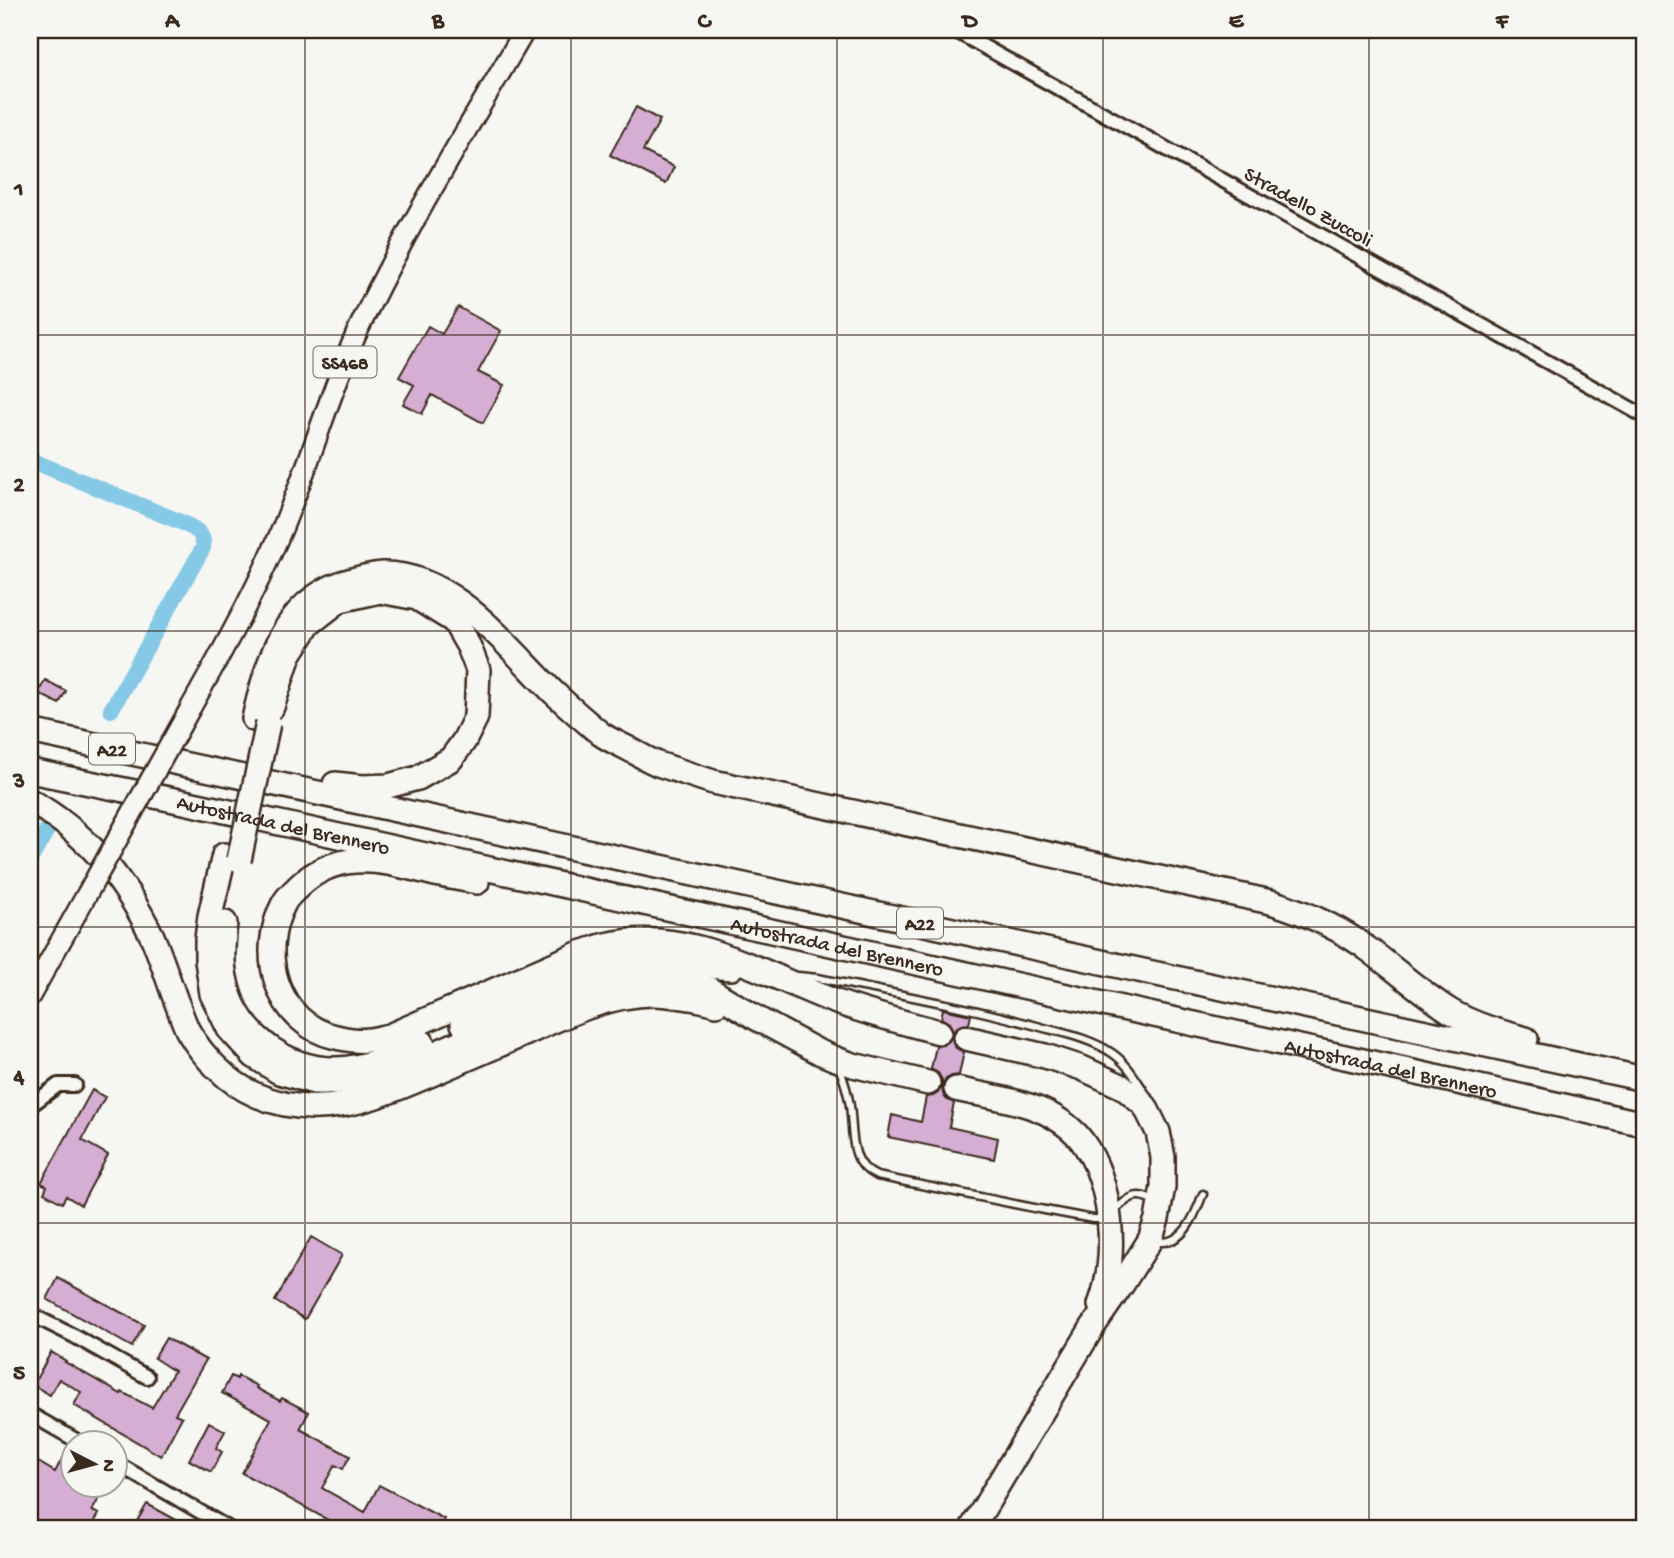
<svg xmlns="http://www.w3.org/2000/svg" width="1674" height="1558" viewBox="0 0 1674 1558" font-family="'Gochi Hand',sans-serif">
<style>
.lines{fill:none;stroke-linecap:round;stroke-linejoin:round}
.canal{stroke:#86c9e7;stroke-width:16}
.building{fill:#d6add3;stroke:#3b2a1e;stroke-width:2}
.service-casing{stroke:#3b2a1e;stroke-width:11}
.minor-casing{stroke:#3b2a1e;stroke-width:18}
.primary-casing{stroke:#3b2a1e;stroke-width:24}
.motorway-casing{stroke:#3b2a1e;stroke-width:28}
.service{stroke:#f6f6f2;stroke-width:6}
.minor{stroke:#f6f6f2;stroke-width:12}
.primary{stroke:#f6f6f2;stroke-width:19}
.motorway{stroke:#f6f6f2;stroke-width:23}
.primary-bridge-casing{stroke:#3b2a1e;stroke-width:24;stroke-linecap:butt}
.motorway-bridge-casing{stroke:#3b2a1e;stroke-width:28;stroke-linecap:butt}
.primary-bridge{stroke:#f6f6f2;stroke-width:19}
.motorway-bridge{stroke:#f6f6f2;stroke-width:23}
.grid{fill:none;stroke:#3b2a1e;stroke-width:2;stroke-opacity:0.55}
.labels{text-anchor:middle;stroke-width:5;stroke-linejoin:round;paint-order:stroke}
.shield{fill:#f6f6f2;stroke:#73675e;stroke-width:2}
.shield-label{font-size:19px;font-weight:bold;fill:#3b2a1e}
.street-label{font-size:21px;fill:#3b2a1e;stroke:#f6f6f2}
.neatline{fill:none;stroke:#3b2a1e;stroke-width:2.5}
.grid-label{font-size:23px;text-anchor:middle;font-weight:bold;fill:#3b2a1e}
</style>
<rect width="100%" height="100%" fill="#f6f6f2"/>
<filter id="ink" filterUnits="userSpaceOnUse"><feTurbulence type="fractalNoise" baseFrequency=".0143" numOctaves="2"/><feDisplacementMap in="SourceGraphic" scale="14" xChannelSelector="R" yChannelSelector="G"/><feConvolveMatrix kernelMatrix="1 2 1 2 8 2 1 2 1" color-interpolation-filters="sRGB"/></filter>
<g filter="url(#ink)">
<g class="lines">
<path class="canal" d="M30,460L183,523C195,529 205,533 203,548L111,710
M30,860L47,830"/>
</g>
<path class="building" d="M636,107L660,120L643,151L674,167L666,184L610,155Z
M458,307L501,331L478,372L504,385L483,423L432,395L422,414L403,404L414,385L399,377L428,326L442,334Z
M45,680L66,691L59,704L38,693Z
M943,1009L971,1015L969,1024L961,1025L956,1028L953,1034L952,1028L949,1023L941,1018Z
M952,1036L953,1043L956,1048L964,1052L959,1075L952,1076L946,1079L942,1087L943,1094L946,1099L954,1103L949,1127L998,1138L994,1159L888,1137L892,1115L921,1122L926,1097L933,1096L938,1093L942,1086V1080L938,1073L931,1069L936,1046L943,1045L949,1041Z
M92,1090L105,1097L82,1140L108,1155L81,1205L66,1196L62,1203L44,1193L47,1186L41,1183Z
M311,1237L342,1255L305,1319L275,1301Z
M58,1278L144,1325L132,1347L47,1299Z
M166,1338L206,1360L175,1414L182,1417L161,1456L74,1405L81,1392L59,1379L50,1395L33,1385L51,1352L66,1361L65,1362L121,1394L122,1392L152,1408L174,1371L154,1358Z
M231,1376L237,1379L238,1376L257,1386L256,1388L280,1401L282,1398L309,1412L300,1429L350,1456L343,1469L335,1465L322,1488L365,1512L379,1485L444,1519L439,1528H400L390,1523L387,1528H325L330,1521L242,1473L271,1419L222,1393Z
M209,1422L225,1431L216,1448L222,1452L211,1472L189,1460Z
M30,1457L55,1472L62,1459L74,1466V1485H78L100,1497L92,1511L99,1514L91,1528H44L30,1520Z
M147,1504L191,1528H133Z"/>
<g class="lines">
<defs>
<path id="service" d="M798,976L818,978C891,993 965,1006 1037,1026C1062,1033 1090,1038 1112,1053C1127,1063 1136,1079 1146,1094
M839,1067C844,1080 848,1093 850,1106C854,1132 848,1164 877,1176L1034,1208L1093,1219H1105
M1114,1211C1128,1198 1138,1189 1155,1203
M1155,1241C1183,1248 1195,1215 1203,1194"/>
<path id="minor" d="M954,30L1644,416
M30,1106L58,1085H75
M30,1314L74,1336L147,1377
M30,1414L79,1442
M116,1463L228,1528"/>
<path id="primary" d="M191,707C228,641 265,575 292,504C316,445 333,383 360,326C408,224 469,127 525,30
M30,996L87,894"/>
<g id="motorway">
<path d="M272,707L289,655L309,624L340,600L380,591L417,598L454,621L469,647L478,670L476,717L464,741L451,759L418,778L388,786L362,787L335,784"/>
<path d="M254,719C266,665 283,603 342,583C355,579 369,575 383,574C452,573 508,648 553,692C568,706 585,721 601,734C608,739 617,743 625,747C635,752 646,759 658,764C676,770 695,776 713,782L1271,902C1307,913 1342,929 1372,952C1398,972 1422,993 1450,1011C1474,1025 1500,1032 1526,1039"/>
<path d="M30,731L1644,1079"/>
<path id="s1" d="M30,771L184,802L1404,1070L1644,1124"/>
<path d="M30,801C85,831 125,880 152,936C162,959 169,983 178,1006C181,1014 184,1023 188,1031C203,1057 228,1083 256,1095C316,1121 369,1101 425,1077C457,1063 490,1049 522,1035C562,1017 608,994 653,994C666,994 703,999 716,1004"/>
<path d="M224,855L210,916L207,939V960L212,994L229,1029L254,1056L279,1072L314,1082H351L388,1074L540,1007L608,981L630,977L651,976L677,979L709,989L758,1019L819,1052L836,1059L853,1065L928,1083"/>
<path d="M477,882C463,879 449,877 435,874C410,868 382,859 355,861C334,862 313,872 298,887C293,892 287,897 284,903C257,953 276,1024 336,1037C346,1039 358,1042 368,1040C375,1040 382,1037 389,1036L580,953C588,951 597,947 606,945C686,926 759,972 831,1000C866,1013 902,1022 939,1032"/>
<path d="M225,923C223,943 221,962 226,982C236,1032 284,1069 335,1069C365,1069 395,1055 422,1042"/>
<path d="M463,1024L578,973L622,962L653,961L731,968"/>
<path d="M966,1038L1045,1056L1082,1068L1123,1087L1145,1106L1158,1132L1163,1157V1187L1157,1219L1150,1240L1121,1286L1092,1328L972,1528"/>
<path d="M956,1089C986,1096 1028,1101 1054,1117C1064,1123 1075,1131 1082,1141C1113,1183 1118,1257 1100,1305"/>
</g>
</defs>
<use href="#service" class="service-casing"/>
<use href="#minor" class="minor-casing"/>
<use href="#primary" class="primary-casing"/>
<use href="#motorway" class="motorway-casing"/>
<use href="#service" class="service"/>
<use href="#minor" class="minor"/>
<use href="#primary" class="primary"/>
<use href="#motorway" class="motorway"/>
<defs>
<path id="primary-bridge" d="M87,894L191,707"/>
<path id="motorway-bridge" d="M239,860L268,723"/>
</defs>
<use href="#primary-bridge" class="primary-bridge-casing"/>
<use href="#motorway-bridge" class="motorway-bridge-casing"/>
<use href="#primary-bridge" class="primary-bridge"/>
<use href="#motorway-bridge" class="motorway-bridge"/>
</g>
</g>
<path class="grid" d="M305,30V1528M571,30V1528M837,30V1528M1103,30V1528M1369,30V1528M30,335H1644M30,631H1644M30,927H1644M30,1223H1644"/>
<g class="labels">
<g class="shield">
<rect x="313.5" y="346.5" width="63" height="31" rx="5"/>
<rect x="89" y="733.5" width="46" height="31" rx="5"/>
<rect x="897" y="907.5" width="46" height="31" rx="5"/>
</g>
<g class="shield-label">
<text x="345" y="369">SS468</text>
<text x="112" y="756">A22</text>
<text x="920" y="930">A22</text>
</g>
<g class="street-label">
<text transform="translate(1309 206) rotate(29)" y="7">Stradello Zuccoli</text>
<text dy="7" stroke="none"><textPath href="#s1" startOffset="259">Autostrada del Brennero</textPath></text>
<text dy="7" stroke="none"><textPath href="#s1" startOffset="826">Autostrada del Brennero</textPath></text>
<text dy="7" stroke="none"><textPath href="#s1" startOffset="1393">Autostrada del Brennero</textPath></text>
</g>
</g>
<rect width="1674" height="1558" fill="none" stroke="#f6f6f2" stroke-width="77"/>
<g transform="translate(94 1464) rotate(96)"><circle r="33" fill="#f6f6f2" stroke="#aba49d" stroke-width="2"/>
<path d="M0-5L12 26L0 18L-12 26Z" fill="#3b2a1e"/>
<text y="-10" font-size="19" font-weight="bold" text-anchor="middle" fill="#3b2a1e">N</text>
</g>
<rect x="38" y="38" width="1598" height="1482" class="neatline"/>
<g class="grid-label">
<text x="172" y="27">A</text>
<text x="438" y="27">B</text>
<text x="704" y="27">C</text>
<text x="970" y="27">D</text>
<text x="1236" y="27">E</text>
<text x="1502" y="27">F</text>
<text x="19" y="195">1</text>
<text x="19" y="491">2</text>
<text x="19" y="787">3</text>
<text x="19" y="1083">4</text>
<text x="19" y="1379">5</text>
</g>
</svg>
